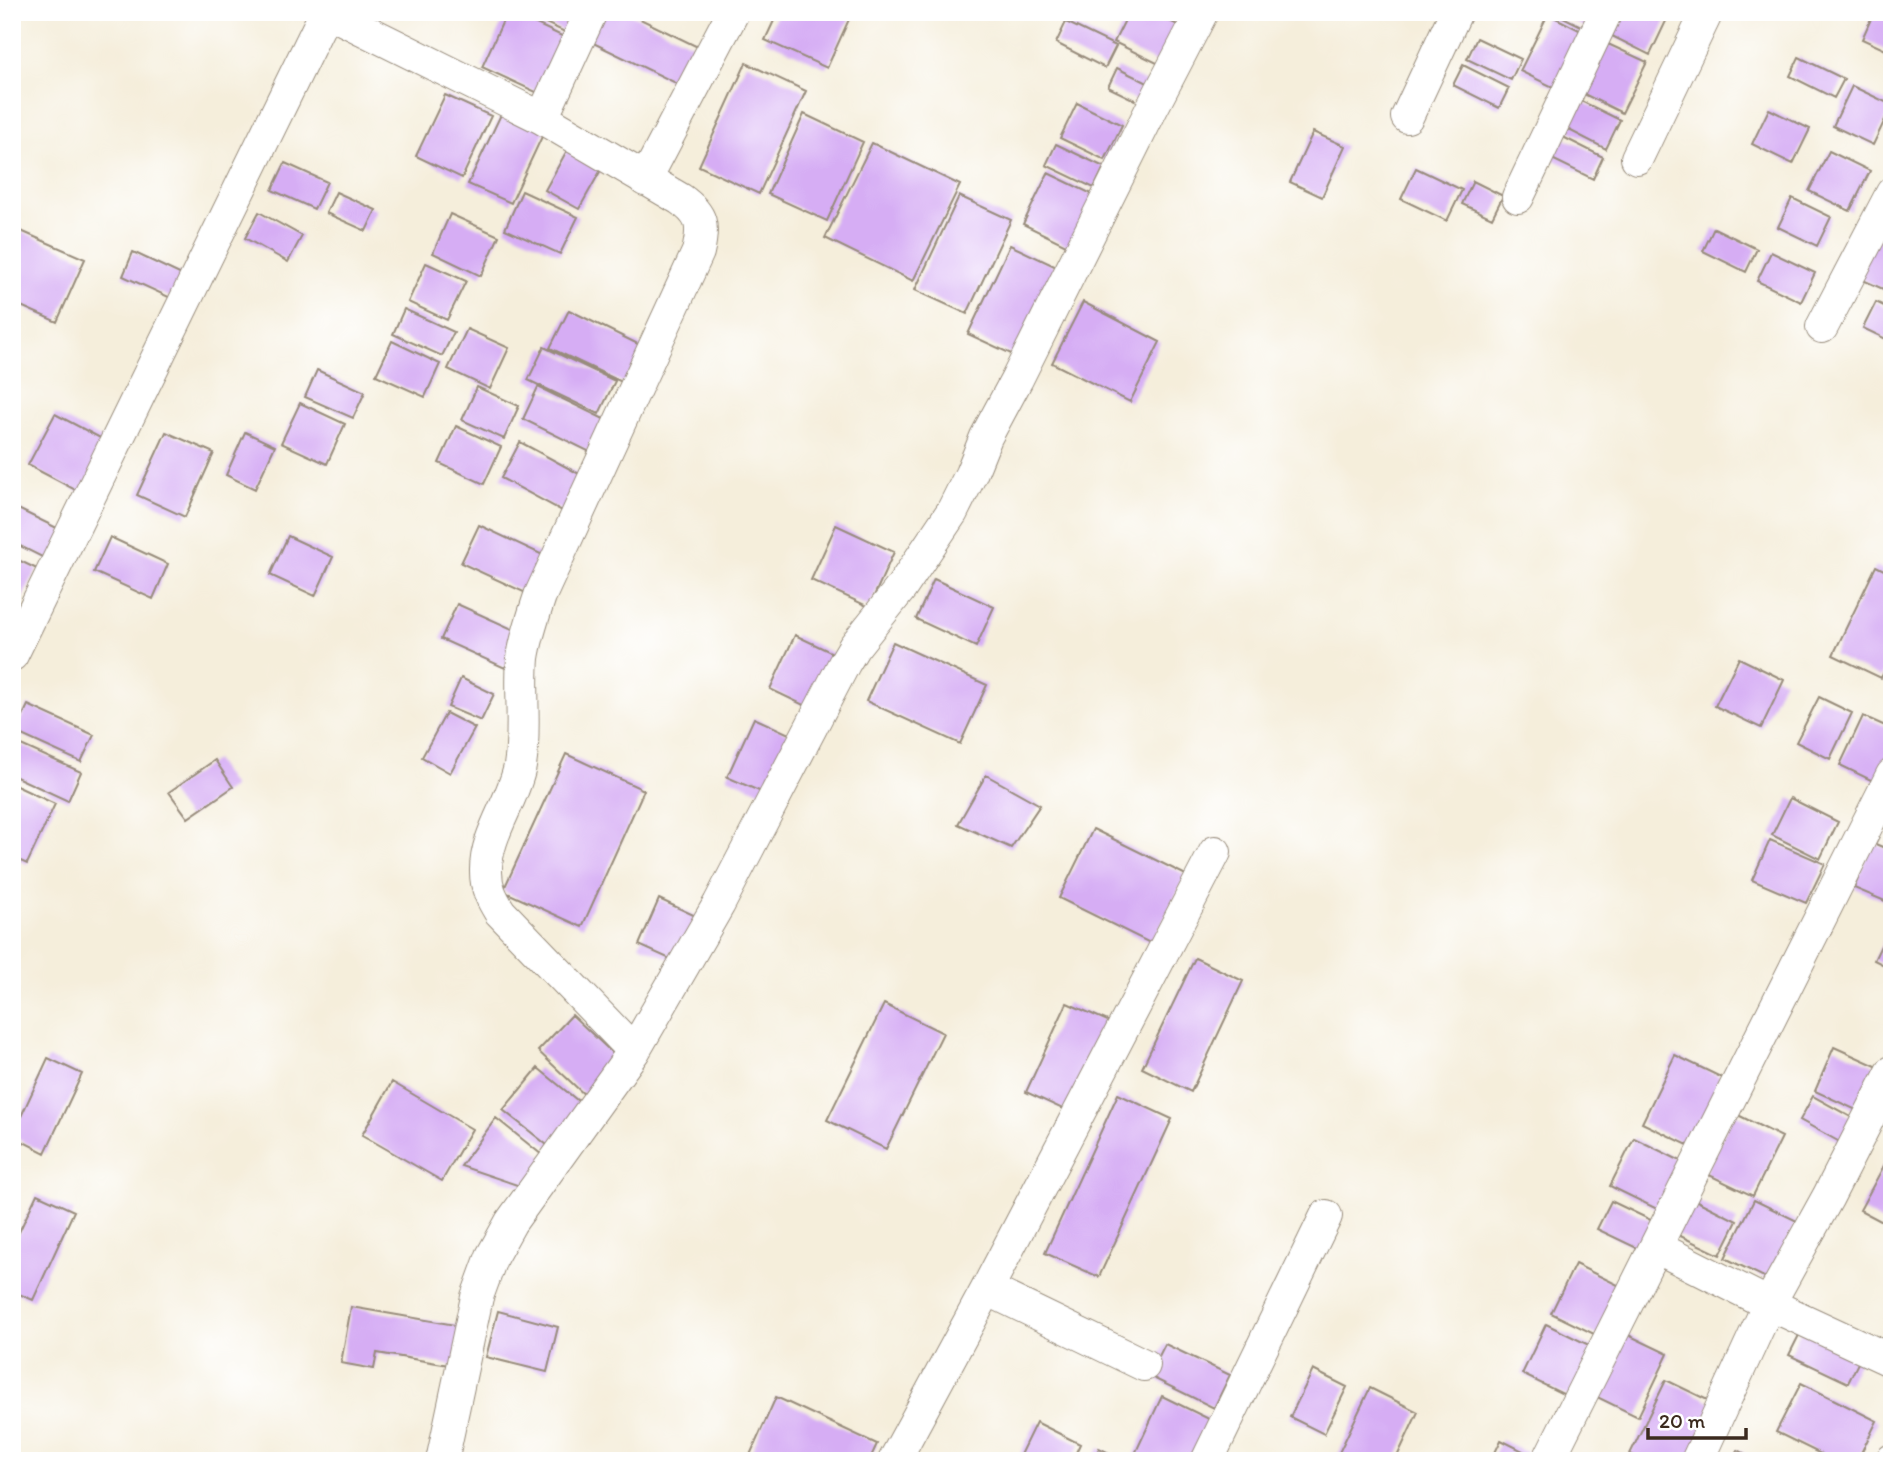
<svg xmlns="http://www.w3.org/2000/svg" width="1904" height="1473" viewBox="0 0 1904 1473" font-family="Itim,sans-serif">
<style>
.building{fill:#d6adf4}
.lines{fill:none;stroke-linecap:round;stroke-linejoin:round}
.minor-casing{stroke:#988c7c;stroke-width:34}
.minor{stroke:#fff;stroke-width:32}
</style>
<rect width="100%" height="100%" fill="#fff"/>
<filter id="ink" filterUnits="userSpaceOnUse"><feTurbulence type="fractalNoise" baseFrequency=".0143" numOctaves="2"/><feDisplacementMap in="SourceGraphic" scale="14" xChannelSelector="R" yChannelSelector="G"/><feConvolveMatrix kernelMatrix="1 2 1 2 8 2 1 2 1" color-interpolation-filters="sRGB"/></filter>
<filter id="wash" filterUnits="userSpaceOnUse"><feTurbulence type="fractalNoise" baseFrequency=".00686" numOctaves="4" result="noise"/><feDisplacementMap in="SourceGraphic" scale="28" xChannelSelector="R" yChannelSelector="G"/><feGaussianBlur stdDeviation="1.57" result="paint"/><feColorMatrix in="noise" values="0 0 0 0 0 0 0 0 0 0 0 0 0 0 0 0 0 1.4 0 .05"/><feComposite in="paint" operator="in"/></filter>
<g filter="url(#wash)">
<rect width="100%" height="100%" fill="#f5eedb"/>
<g id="blocks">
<path class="building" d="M507,12H511L564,37L538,93L482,67Z
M522,12H577L567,33Z
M598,12H626L704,50L686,88L585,39Z
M778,12H845L851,15L827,68L765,40Z
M1129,12H1151L1182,27L1163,66L1114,42Z
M1553,12H1595L1587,29Z
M1623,12H1659L1668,17L1650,55L1612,36Z
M1874,12L1892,19V53L1862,39Z
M1548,14L1591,36L1563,92L1520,71Z
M1066,22L1116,46L1105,68L1056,43Z
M1477,38L1521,59L1511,80L1467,59Z
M1608,44L1647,62L1622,113L1584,94Z
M1799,57L1844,79L1834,98L1790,76Z
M746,63L806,91L759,194L699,166Z
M1463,65L1509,88L1499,108L1453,85Z
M1117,68L1156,87L1147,106L1108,87Z
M1852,86L1892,105L1873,145L1833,126Z
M445,95L491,116L462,178L416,156Z
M1581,101L1620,120L1606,149L1567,129Z
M1077,103L1122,125L1105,160L1060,138Z
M504,108L546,128L511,203L468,184Z
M1769,109L1810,129L1793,164L1752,144Z
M804,114L863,142L827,221L768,194Z
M1313,132L1345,146L1322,197L1290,182Z
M1563,137L1603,157L1593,179L1552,159Z
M571,143L606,161L579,209L545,190Z
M872,143L960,185L913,281L825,238Z
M1056,144L1104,167L1094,188L1046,165Z
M1829,151L1870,171L1850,211L1809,191Z
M285,163L327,182L314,209L272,190Z
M1416,168L1462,190L1447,221L1401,199Z
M1048,173L1096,196L1072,248L1023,224Z
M1473,181L1503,196L1492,218L1462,204Z
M522,191L578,217L560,254L505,229Z
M336,192L376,210L366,231L326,213Z
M959,196L1011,220L967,314L915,290Z
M1792,198L1831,217L1817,246L1778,227Z
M259,212L302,236L288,262L245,238Z
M450,214L499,236L481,276L433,253Z
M1714,228L1757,249L1746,272L1703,251Z
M21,231L85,259L57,322L12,302V251Z
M1875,236L1892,243V293L1856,277Z
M1010,245L1063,270L1022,359L968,334Z
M133,252L186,277L175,300L123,276Z
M1771,252L1815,273L1801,302L1757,281Z
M426,263L466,281L447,320L408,302Z
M1083,302L1160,342L1130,402L1052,363Z
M1876,302L1892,310V342L1863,328Z
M404,309L454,332L442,356L393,334Z
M569,310L644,347L626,384L550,348Z
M467,329L509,348L490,389L448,369Z
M392,341L440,364L425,397L376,375Z
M544,347L615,381L599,414L528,380Z
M317,370L365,392L353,418L305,397Z
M477,387L519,406L504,439L462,420Z
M538,387L608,421L592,453L523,419Z
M300,403L345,424L327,464L281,443Z
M55,414L108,442L81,493L28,465Z
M456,426L501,447L484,484L439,463Z
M166,432L214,453L185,517L137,495Z
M245,432L275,446L255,489L226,475Z
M520,442L583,476L564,512L501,478Z
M12,506L65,532L50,561L12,542Z
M479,525L545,556L528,594L461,563Z
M836,525L894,552L869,607L811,580Z
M288,536L333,557L315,596L270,575Z
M110,537L168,564L153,599L94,572Z
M12,557L37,569L19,605L12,601Z
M1876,566L1892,574V656L1881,678L1833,655Z
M934,579L994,607L976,647L916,619Z
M457,604L521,633L505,668L441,639Z
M795,635L841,657L816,711L770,689Z
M893,642L987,685L960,744L866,701Z
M1739,658L1784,680L1761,728L1715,706Z
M461,678L494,694L481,721L448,707Z
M1819,697L1852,713L1830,759L1796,742Z
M28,705L94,735L81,762L15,732Z
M446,713L475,728L450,773L422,757Z
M1863,716L1892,729V752L1877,783L1840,765Z
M754,718L800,739L773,797L727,777Z
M12,741L81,772L68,801L12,775Z
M566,754L644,790L582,927L503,891Z
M215,760L233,787L188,818L169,792Z
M986,775L1040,805L1011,848L958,824Z
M12,784L55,804L27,864L12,857Z
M1790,798L1838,822L1820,859L1772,835Z
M1093,829L1186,875L1152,944L1059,898Z
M1770,840L1825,864L1806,903L1752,880Z
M1873,843L1892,851V904L1854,888Z
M659,899L700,918L679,963L639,945Z
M1892,923V969L1874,960Z
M1195,958L1243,981L1191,1092L1142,1068Z
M1067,1003L1110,1022L1069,1112L1026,1092Z
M884,1004L943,1033L886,1149L827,1120Z
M572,1015L623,1063L589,1099L538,1051Z
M1834,1047L1885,1070L1865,1114L1815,1091Z
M1675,1055L1729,1081L1696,1149L1642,1123Z
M48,1058L82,1074L45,1153L12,1136Z
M538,1068L589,1110L556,1152L503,1110Z
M392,1082L472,1129L442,1181L362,1135Z
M1118,1094L1172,1119L1099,1277L1045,1253Z
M1813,1096L1860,1122L1847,1146L1800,1120Z
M1734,1113L1782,1137L1753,1196L1705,1173Z
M496,1118L547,1159L529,1189L461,1166Z
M1634,1138L1687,1164L1663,1212L1610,1186Z
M1888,1158L1892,1160V1227L1860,1210Z
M37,1194L74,1211L33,1300L12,1291V1247Z
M1691,1198L1737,1221L1720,1255L1674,1233Z
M1754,1200L1797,1221L1768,1279L1725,1258Z
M1611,1201L1659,1224L1645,1252L1597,1229Z
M1575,1264L1624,1288L1600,1337L1551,1313Z
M351,1307L467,1327L461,1367L377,1353L374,1369L341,1363Z
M498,1311L558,1327L547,1372L486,1357Z
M1546,1324L1597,1349L1573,1399L1522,1374Z
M1801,1331L1860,1359L1848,1383L1789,1355Z
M1622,1332L1668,1354L1638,1417L1591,1394Z
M1165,1344L1230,1375L1214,1408L1149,1376Z
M1313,1370L1347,1387L1324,1434L1290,1417Z
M1666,1380L1718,1405L1690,1461H1645L1630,1454Z
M1801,1383L1877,1421L1857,1461H1835L1776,1432Z
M1370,1388L1418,1412L1395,1461H1335Z
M1162,1396L1211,1420L1191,1461H1139L1133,1458Z
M776,1397L877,1444L869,1461H763L750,1455Z
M1036,1422L1080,1444L1072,1461H1017Z
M1501,1440L1533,1456L1531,1461H1491Z
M1099,1448L1125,1461H1093Z
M1738,1450L1758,1461H1732Z"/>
</g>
</g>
<g filter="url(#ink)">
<use href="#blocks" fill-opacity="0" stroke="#988c7c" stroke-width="2"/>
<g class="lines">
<defs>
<path id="minor" d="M328,12L542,118L680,199C703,215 704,226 698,252L540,596C533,617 526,637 523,658C520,694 526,730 520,766C513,802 485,835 486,872C486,888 492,899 500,912L634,1051
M1407,117L1456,12
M542,118L591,12
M1637,158L1707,12
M645,180L733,12
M1518,197L1606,12
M1822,327L1892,193
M12,655L326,12
M1656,1247L1769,1304L1892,1361
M987,1289L1144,1365
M442,1461L477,1297L492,1256L511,1222L634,1051L719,904L844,664L854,647L901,588L952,512L971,474L986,437L1017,379L1152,108L1202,12
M894,1461L987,1289L1215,852
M1207,1461L1326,1216
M1548,1461L1892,775
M1697,1461L1769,1304L1828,1197L1892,1072
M1891,1461L1892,1460"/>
</defs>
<use href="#minor" class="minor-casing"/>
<use href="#minor" class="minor"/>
</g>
</g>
<rect width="1904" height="1473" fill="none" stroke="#fff" stroke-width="42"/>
<path d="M1648 1428v10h98v-10" fill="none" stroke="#3b2a1e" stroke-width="3.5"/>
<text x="1659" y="1428" font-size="21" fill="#3b2a1e" stroke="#ffffff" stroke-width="5" paint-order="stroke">20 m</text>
</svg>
